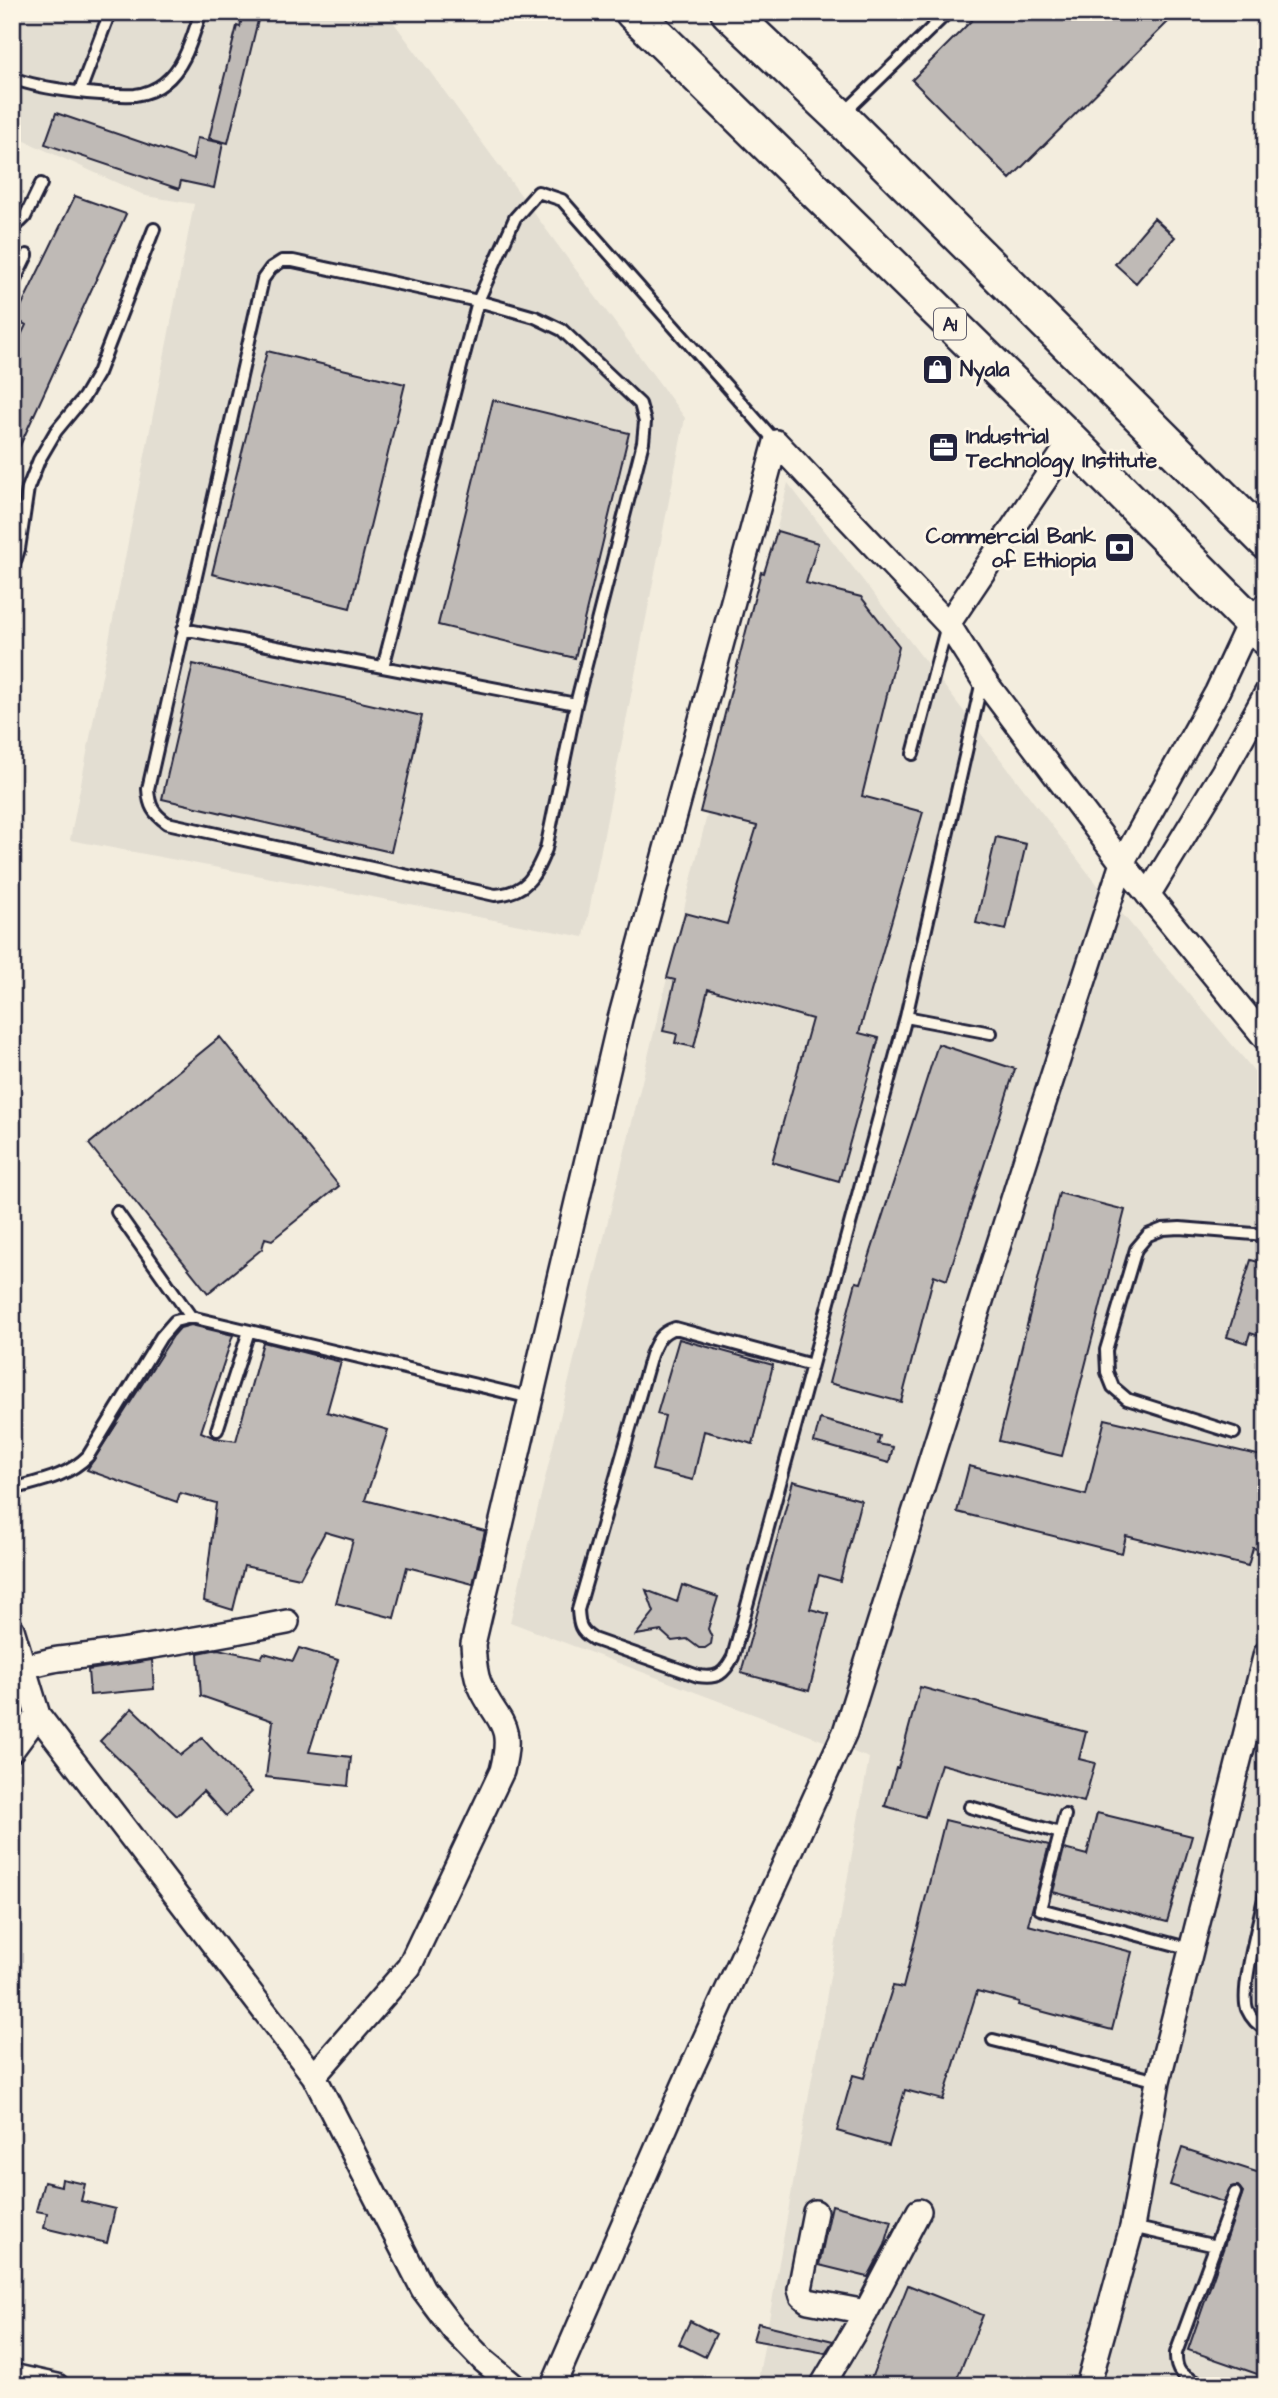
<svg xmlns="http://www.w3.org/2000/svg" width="1278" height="2398" viewBox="0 0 1278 2398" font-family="'Architects Daughter',sans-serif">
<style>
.built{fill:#e3ded2}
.building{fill:#bfbab6;stroke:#22223b;stroke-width:2}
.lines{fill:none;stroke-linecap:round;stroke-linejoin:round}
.lane-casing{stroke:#22223b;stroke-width:16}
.street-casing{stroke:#22223b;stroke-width:28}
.primary-casing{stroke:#22223b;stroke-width:40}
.lane{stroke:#fcf5e5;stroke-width:10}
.street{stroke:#fcf5e5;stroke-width:23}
.primary{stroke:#fcf5e5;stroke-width:35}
.labels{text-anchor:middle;stroke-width:6;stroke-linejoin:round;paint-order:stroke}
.shield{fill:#fcf5e5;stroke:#63616e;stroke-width:2}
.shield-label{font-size:19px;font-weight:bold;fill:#22223b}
.poi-label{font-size:21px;font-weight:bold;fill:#22223b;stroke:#fcf5e5;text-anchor:start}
</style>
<rect width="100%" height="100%" fill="#f3edde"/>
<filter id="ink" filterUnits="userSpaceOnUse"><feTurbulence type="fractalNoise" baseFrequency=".0143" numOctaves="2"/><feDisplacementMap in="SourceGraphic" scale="14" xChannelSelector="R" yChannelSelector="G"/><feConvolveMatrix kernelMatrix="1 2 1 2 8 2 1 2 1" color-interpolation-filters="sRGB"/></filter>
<g filter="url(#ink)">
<path class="built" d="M12,12H386L685,418L584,937L70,840L194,204L146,196L12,135Z
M788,483L1092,878L1266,1085V2386H757L869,1758L510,1622Z"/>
<path class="building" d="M243,12H260L228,143L209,138L237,26L240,27Z
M980,12H1178L1010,179L912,80Z
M56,113L193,160L197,138L223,143L214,188L181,181L179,189L45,144Z
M75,196L126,214L12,463V354L26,325L15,319Z
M1154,218L1175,237L1136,283L1115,264Z
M267,351L405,384L350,608L212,574Z
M493,400L629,433L575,658L438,625Z
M777,531L818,543L806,583L861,597L899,646L862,796L923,812L859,1033L879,1038L839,1181L772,1162L812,1019L708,989L694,1047L675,1043L677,1034L663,1031L675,980L667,978L685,913L727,924L757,826L700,812L761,572L764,573Z
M193,664L422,716L391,852L162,799Z
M996,837L1026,844L1006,930L976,923Z
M220,1037L339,1186L272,1240L265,1238L262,1249L208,1293L89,1144Z
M938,1044L1015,1069L947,1280L934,1275L901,1402L829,1383L856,1282L861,1283Z
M1059,1193L1125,1210L1062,1456L999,1441Z
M1251,1260L1266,1264V1299L1261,1313L1266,1314V1338L1250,1333L1247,1343L1227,1337Z
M191,1325L233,1335L201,1432L215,1438L236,1441L263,1342L341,1362L327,1412L388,1430L365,1500L485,1531L473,1584L407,1567L394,1618L336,1603L353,1540L325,1532L300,1578L244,1566L233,1610L204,1601L216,1503L180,1493L177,1502L87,1470L173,1336L180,1328Z
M679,1339L773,1365L753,1444L704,1431L693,1480L652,1470L665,1416L657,1414Z
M820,1419L880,1436L878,1444L893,1447L889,1463L814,1442Z
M1105,1419L1266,1457V1551L1253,1548L1248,1566L1126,1536L1122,1553L957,1512L969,1466L1086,1495Z
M793,1481L861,1500L840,1581L819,1575L810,1609L829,1614L809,1691L741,1673Z
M682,1585L718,1597L708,1629L712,1638L711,1644L705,1648H699L687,1639L672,1641L661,1631L636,1635L654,1612L646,1590L677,1602Z
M299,1648L338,1660L309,1752L351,1757L348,1786L266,1777L273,1721L201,1696L198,1653L218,1649L261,1658L264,1653L293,1661Z
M152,1660L154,1689L90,1695L88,1670Z
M920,1687L1086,1732L1079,1759L1095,1763L1084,1802L941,1764L925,1817L885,1806L896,1768H898Z
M132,1708L181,1755L202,1738L252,1792L226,1816L203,1791L177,1816L100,1741Z
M1097,1813L1192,1836L1167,1922L1053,1892L1064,1849L1087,1855Z
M945,1820L1049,1845L1028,1925L1132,1952L1112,2030L1018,2005L1019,2002L977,1991L943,2100L905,2090L889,2146L837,2131L853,2075L864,2078L893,1986L903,1988Z
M1182,2148L1266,2175V2377L1188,2350L1243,2192L1238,2186L1231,2187L1223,2202L1170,2185Z
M62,2179L85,2184L81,2201L115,2209L107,2243L44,2228L47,2213L36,2211L44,2182L61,2186Z
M832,2205L892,2221L885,2245L868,2277L819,2265Z
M908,2285L983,2315L954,2386H868Z
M690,2321L716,2334L705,2357L679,2344Z
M758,2323L833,2341L825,2353L753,2340Z"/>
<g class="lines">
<defs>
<path id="lane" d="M12,78C44,90 101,96 135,95C145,94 157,89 164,83C186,66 192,37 201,12
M80,91L110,12
M844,113L948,12
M12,221L20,222L25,217L41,184
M282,261H293L478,301L535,317L562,330L640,404L645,422L643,442L576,704L546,849C535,876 527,893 495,895L167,823C153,813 149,806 148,789L263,279L271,268Z
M12,286L27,255
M12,571L19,549L28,488L39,460L56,431L84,397L98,373L154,229
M183,629L576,704
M383,667L478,301L515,218L538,192L562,200L776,442
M913,754L947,625
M906,1017L991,1033
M117,1212L191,1317
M812,1365L675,1328C660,1333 657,1341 651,1355L578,1610C579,1625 580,1631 593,1639L698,1676C718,1679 724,1674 733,1657L906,1017L982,681
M217,1430L249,1331
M1234,1433L1127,1399L1113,1387L1107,1372L1106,1350L1136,1249L1148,1235L1163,1229L1180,1228L1266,1235
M12,1489C40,1481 67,1477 88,1456L161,1337L175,1321L191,1317L531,1398
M970,1807L1060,1833
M1065,1815L1040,1909L1191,1949
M1266,1889C1261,1915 1240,1988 1247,2009C1251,2018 1257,2025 1266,2029
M993,2040L1158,2081
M1132,2227L1216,2246
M1204,2386C1186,2377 1175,2376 1176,2353L1235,2193"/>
<path id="street" d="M776,442L948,624L983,679L1122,863L1266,1039
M948,624L1071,441
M1148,895L1223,772L1266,694
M12,1629L38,1715L314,2076L423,2289L453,2329L484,2361L514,2386
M12,1663C29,1669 42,1661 59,1659C136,1650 211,1637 287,1622
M12,1750L38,1715
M314,2076L409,1967L502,1771C515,1719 496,1724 479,1683C474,1670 474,1657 473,1644L620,1019L776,442
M815,2212L800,2289L802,2296L808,2301L866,2312
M12,2376L57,2386
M553,2386L684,2085L845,1732L1027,1155L1122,863L1217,692L1250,621L1266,605
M822,2386L866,2312L919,2211
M1088,2386L1132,2227L1158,2081L1266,1653"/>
<path id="primary" d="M633,12L1071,441L1266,637
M729,12L840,117L1266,541"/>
</defs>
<use href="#lane" class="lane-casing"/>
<use href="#street" class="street-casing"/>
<use href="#primary" class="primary-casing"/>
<use href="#lane" class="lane"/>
<use href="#street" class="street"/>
<use href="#primary" class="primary"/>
</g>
</g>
<defs>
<symbol id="shop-square" viewBox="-11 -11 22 22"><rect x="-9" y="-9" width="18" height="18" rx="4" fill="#22223b" stroke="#fcf5e5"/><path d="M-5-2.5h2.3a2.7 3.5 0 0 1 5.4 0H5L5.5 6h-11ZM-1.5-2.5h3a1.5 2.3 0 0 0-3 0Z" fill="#fff"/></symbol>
<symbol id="office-square" viewBox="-11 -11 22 22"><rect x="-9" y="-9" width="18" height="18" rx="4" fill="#22223b" stroke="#fcf5e5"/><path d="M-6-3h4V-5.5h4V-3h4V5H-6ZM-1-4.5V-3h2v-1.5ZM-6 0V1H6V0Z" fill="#fff"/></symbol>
<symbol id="bank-square" viewBox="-11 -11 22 22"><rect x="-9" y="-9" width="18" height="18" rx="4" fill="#22223b" stroke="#fcf5e5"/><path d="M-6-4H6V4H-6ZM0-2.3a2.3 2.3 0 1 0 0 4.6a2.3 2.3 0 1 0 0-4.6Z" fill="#fff"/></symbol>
</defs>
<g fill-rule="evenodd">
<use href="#shop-square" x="920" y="352" width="35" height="35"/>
<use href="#office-square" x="926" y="430" width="35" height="35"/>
<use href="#bank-square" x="1102" y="530" width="35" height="35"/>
</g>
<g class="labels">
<rect class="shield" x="934" y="308.5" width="32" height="31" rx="5"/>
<g class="shield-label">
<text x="950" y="331">A1</text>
</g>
<g class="poi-label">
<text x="960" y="376">Nyala</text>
<text x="966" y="443">Industrial<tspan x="966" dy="24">Technology Institute</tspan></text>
<text x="1096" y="543" text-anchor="end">Commercial Bank<tspan x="1096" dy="24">of Ethiopia</tspan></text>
</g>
</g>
<rect width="1278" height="2398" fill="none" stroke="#fcf5e5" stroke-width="42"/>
<rect x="21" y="21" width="1236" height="2356" fill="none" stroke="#22223b" stroke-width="2.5" filter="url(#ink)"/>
</svg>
